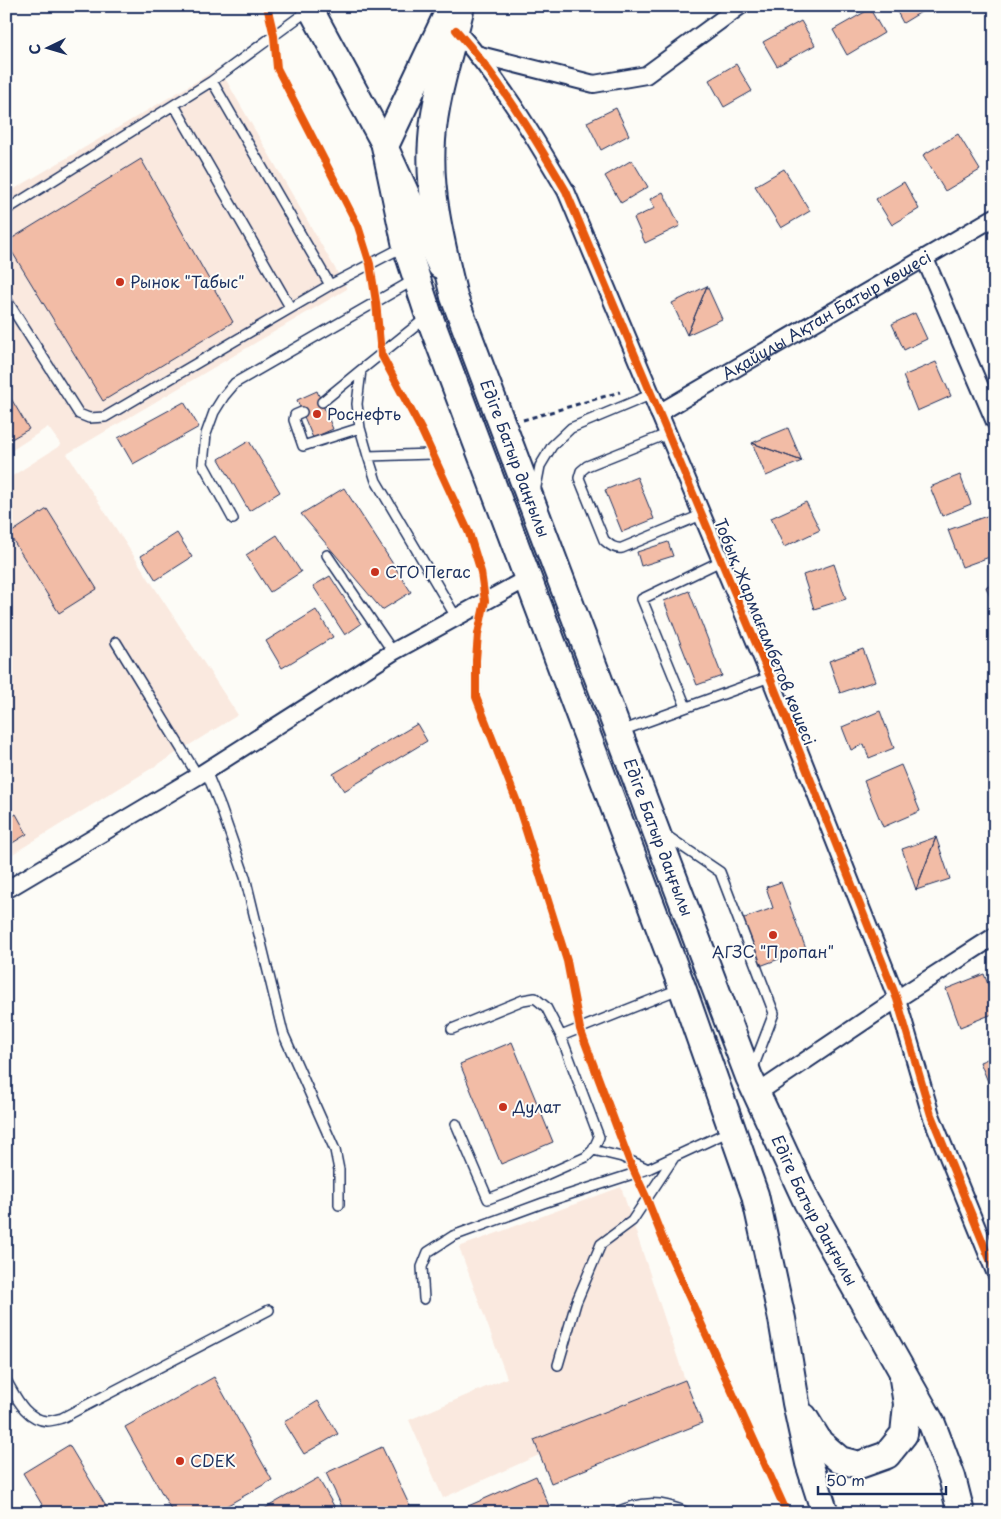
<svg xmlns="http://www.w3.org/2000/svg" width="1001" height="1519" viewBox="0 0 1001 1519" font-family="'Playpen Sans',sans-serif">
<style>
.built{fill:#fae9df}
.building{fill:#f2bca6;stroke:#1b2f5e}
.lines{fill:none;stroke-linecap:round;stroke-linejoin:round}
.service-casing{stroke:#1b2f5e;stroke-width:12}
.minor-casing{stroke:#1b2f5e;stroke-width:20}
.secondary-casing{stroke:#1b2f5e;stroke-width:28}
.primary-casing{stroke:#1b2f5e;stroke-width:30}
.path{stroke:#1b2f5e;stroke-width:3;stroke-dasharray:5 4;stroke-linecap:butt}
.service{stroke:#fdfcf7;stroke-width:9}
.minor{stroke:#fdfcf7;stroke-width:16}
.secondary{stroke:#fdfcf7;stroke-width:24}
.primary{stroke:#fdfcf7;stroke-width:26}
.cycleway-casing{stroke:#fdfcf7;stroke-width:11}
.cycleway{stroke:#e8590c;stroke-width:8}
.poi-dot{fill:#c8321e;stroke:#fdfcf7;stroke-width:2}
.labels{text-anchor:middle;stroke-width:4;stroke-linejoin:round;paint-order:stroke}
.poi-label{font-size:16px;fill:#1b2f5e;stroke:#fdfcf7;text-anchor:start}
.street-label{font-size:16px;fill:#1b2f5e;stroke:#fdfcf7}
</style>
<rect width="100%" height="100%" fill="#fdfcf7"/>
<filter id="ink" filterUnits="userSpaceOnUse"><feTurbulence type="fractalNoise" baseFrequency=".02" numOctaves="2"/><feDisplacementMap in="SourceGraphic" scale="10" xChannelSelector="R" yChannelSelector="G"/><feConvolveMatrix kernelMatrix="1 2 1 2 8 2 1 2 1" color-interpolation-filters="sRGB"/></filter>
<g filter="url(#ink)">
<path class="built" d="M219,68L347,289L67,454L238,715L6,858V480L61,445L48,427L6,454V194Z
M621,1187L685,1380L702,1423L551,1483L539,1455L443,1498L409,1420L507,1378L459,1247Z"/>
<path class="building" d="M894,6H931L903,23Z
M870,9L884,33L847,55L833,30Z
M801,21L815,45L777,66L763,42Z
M736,64L752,91L724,107L709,80Z
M616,108L629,135L601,150L587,122Z
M958,134L980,170L945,191L923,155Z
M141,159L233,322L103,401L6,242Z
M632,160L648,187L621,203L605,176Z
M784,169L810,211L781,228L755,186Z
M904,182L919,209L892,225L876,199Z
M663,192L680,226L645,243L634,218L655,208L650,199Z
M707,286L687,335L672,303Z
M707,286L722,319L687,335Z
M915,313L927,339L904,350L892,324Z
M936,362L951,396L917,411L903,376Z
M6,390L29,429L6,442Z
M317,391L333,429L313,438L297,400Z
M184,402L199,427L133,464L118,438Z
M788,428L802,461L752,443Z
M249,441L280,492L249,511L219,459Z
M752,443L802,461L766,476Z
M960,475L971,504L942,516L930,487Z
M637,477L654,519L622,532L605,490Z
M344,488L411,592L382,610L301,514Z
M806,502L820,530L784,547L771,518Z
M47,509L97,589L59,613L9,534Z
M995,513V555L962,567L948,530Z
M177,533L192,557L156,580L141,556Z
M277,535L301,572L270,592L246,555Z
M668,542L673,556L641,566L637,552Z
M834,564L846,599L814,609L803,575Z
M330,576L361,624L345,635L313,586Z
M995,584V609L986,587Z
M689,591L722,676L697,685L664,601Z
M316,610L333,637L282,668L266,641Z
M863,649L875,681L840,693L829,661Z
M880,711L894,748L869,758L864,744L851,750L842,727Z
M417,724L427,741L344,791L333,774Z
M901,765L920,811L883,827L864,781Z
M16,814L27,834L6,847V820Z
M936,837L916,890L902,849Z
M936,837L950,879L916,890Z
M781,882L806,949L760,966L742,919L773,908L766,887Z
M984,974L995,1002V1013L960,1027L946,989Z
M512,1042L553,1142L501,1164L460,1064Z
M995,1056V1099L980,1062Z
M214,1377L272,1480L214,1513H173L125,1427Z
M685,1380L702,1423L551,1483L534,1440Z
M318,1401L338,1434L304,1454L284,1422Z
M69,1445L110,1513H47L23,1473Z
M382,1447L413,1513H345L326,1473Z
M536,1476L552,1513H458L457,1511Z
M318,1478L338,1513H257Z"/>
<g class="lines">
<defs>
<path id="service" d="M310,9L212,81L330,285L403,247
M174,105L290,307
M6,210L212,81
M6,299L79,414L89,418L105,417L330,285
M427,317L361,370L357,404L360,428L368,456L432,454
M322,402L361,370
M302,412L295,415L294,420L303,446L360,428
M667,434L587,466L581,471L579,478L604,540C610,545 614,549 622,548L701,515
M368,456L376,481L456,617
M535,492L540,466L552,446L571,428L650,395
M233,519L203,464L206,434L214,412L224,396L235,383L414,280
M327,555L393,652
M116,642L198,776
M686,707L642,599L721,561
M621,731L770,677
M206,771L221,808L245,877L283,1033L335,1150L339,1170V1205
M664,834L720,872L774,1013L753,1068
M452,1029L523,1000L535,998L546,1007L561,1036L599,1137L593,1150L586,1157L514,1189L488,1199L456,1124
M561,1036L679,989
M593,1150L622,1157L648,1169
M424,1299L422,1267L428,1252L453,1236L543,1203L648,1169L730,1131
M558,1365L576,1303L601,1244L632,1221L675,1156
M6,1380C16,1397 25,1419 47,1421C51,1421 58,1419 62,1418L269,1310
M614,1513C641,1501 660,1500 688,1513"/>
<g id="minor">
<path d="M456,30C499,78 533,135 566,191L770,677L897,999L931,1115L995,1272"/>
<path d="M476,54L594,84L646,75L740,6"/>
<path d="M925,259L995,422"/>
<path id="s1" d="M659,413L995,217"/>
<path d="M6,890L198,776L393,652L528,578"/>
<path d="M756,1094L897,999L995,936"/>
</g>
<path id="secondary" d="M309,6L385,146L440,266"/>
<g id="primary">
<path id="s2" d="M461,6C451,50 435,94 432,140C428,194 442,245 454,297L749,1077L807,1202L932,1424L952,1477L961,1513"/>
<path d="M446,17L385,146L406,246L429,316L682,987L755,1195L782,1319L796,1403L809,1463L825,1513"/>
<path d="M804,1417L820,1443L840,1460L859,1465L887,1455L904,1434L907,1404L903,1379"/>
</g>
</defs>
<use href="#service" class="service-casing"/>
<use href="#minor" class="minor-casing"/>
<use href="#secondary" class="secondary-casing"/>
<use href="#primary" class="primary-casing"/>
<path class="path" d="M523,420L620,392"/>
<use href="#service" class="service"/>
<use href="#minor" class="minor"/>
<use href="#secondary" class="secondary"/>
<use href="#primary" class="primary"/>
<defs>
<path id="cycleway" d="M267,6L274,36L277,68L358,226L370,264L376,302L381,354L422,431L469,533L481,572L485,601L478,634L476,660V697L517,802L567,961L580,1029L629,1160L647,1199L662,1237L787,1513
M456,30C499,78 533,135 566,191L770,677L897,999L931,1115L995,1272"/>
</defs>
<use href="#cycleway" class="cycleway-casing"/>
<use href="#cycleway" class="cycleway"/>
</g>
</g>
<g class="poi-dot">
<circle cx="120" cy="282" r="5"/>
<circle cx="317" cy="414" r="5"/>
<circle cx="375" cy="572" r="5"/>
<circle cx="773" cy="935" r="5"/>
<circle cx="503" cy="1107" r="5"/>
<circle cx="180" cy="1461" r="5"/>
</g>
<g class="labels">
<g class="poi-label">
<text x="130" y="288">Рынок "Табыс"</text>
<text x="327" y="420">Роснефть</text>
<text x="385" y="578">СТО Пегас</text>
<text x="773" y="958" text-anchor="middle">АГЗС "Пропан"</text>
<text x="513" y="1113">Дулат</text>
<text x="190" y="1467">CDEK</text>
</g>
<g class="street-label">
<text dy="6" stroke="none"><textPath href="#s1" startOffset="194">Ақайұлы Ақтан Батыр көшесі</textPath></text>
<text dy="6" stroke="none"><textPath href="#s2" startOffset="469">Едіге Батыр даңғылы</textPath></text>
<text transform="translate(765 632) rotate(68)" y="6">Тобық Жармағамбетов көшесі</text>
<text dy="6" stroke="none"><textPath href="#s2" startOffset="874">Едіге Батыр даңғылы</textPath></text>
<text dy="6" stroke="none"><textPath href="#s2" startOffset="1279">Едіге Батыр даңғылы</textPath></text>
</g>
</g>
<rect width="1001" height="1519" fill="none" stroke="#fdfcf7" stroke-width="25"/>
<rect x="12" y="12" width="976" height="1494" fill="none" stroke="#1b2f5e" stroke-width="2" filter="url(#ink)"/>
<g transform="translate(48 48) rotate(265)" stroke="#fdfcf7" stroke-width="4" paint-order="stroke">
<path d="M0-4L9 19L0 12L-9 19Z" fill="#1b2f5e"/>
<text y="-8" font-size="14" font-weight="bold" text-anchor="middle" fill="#1b2f5e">С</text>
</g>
<path d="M818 1486v8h128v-8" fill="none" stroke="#1b2f5e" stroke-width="2.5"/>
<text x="826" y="1486" font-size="15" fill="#1b2f5e" stroke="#fdfcf7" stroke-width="4" paint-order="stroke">50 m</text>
</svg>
